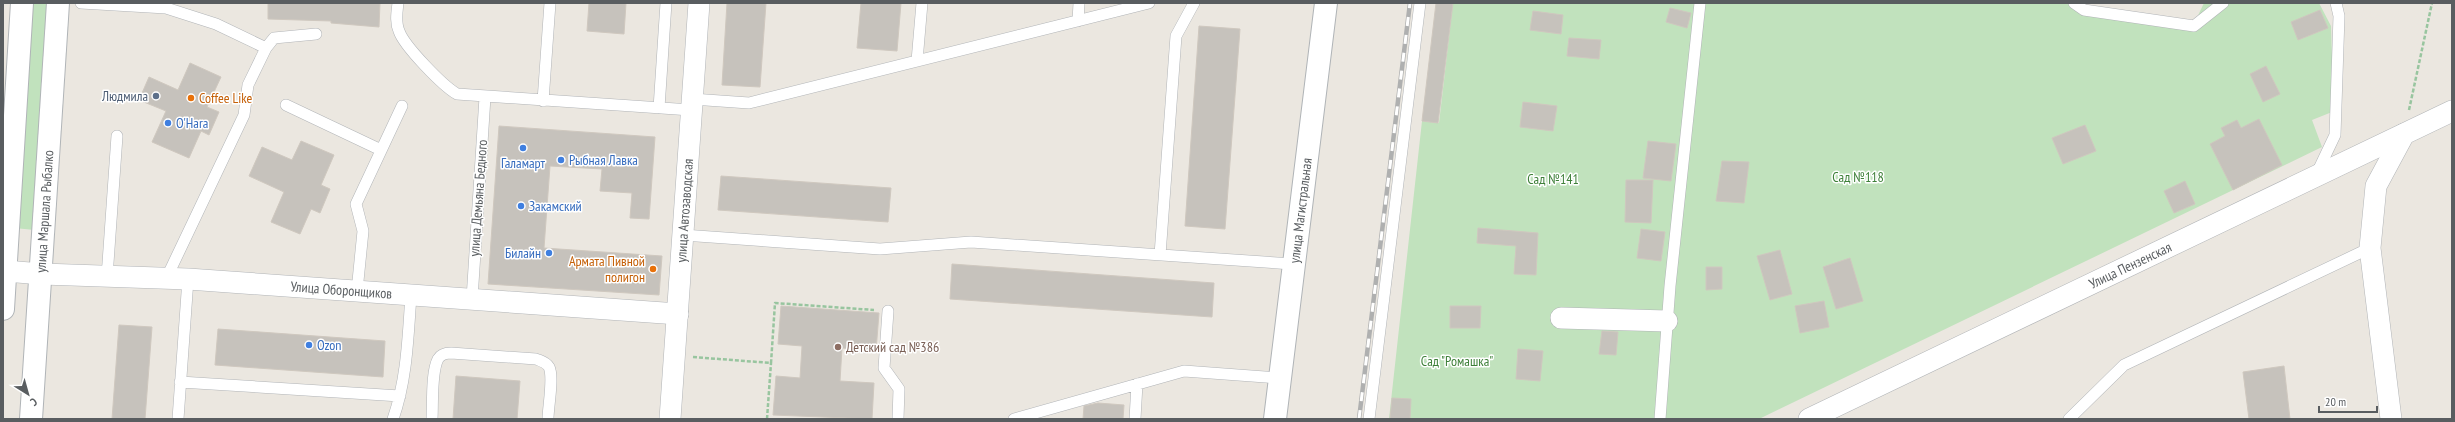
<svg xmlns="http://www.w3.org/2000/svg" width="2455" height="422" viewBox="0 0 2455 422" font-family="'PT Sans Narrow',sans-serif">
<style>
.green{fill:#c1e2bd}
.building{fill:#c6c2bc;stroke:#cfc8bf}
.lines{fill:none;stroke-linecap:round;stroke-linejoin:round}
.lane-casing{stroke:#b1b4b7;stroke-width:12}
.street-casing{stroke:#b1b4b7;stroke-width:22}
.secondary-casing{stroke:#b0b4b7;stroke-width:24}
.path{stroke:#98c59f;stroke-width:2.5;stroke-dasharray:4 2;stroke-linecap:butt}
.lane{stroke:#fff;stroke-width:11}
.street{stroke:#fff;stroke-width:21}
.secondary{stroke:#fff;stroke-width:22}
.rail-casing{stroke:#afb0b0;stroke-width:4.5}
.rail{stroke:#fff;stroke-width:3;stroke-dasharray:9;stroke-linecap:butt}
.service-dot{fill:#5c6f8a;stroke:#fff;stroke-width:1.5}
.food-dot{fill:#e8710a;stroke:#fff;stroke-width:1.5}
.shop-dot{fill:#3f7fe0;stroke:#fff;stroke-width:1.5}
.education-dot{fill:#8d6e63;stroke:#fff;stroke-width:1.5}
.labels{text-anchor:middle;stroke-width:3;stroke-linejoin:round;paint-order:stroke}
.service-label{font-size:14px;fill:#4e5e75;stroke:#fff;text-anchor:end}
.food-label{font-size:14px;fill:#c56008;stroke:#fff;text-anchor:start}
.shop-label{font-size:14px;fill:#366cbe;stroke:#fff;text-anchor:start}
.park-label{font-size:14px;fill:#3d7f38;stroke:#fff}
.street-label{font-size:14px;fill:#595d60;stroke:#fff}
.education-label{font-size:14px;fill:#785e54;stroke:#fff;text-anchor:start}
</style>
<rect width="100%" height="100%" fill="#ebe7e0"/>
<path class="green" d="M30,3H50L35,230L14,228Z
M1453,3H2074L2193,26L2204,3H2319L2331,26L2333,88L2332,112L2312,120L2322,147L1759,419H1389L1422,121L1439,123Z"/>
<path class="building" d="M268,3H380L379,27L331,23V21L268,19Z
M589,3H626L624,34L587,31Z
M727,3H766L760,87L722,85Z
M861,3H901L897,51L857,48Z
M1436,3H1453L1438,123L1422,121Z
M1670,8L1691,13L1687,28L1666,22Z
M2320,10L2328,28L2298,40L2291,22Z
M1533,11L1563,15L1561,34L1530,30Z
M1199,26L1240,29L1225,229L1185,226Z
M1569,38L1601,40L1599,59L1567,56Z
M190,63L221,77L207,107L219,112L209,135L201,131L189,158L152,142L166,111L139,100L149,77L178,90Z
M2266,66L2280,94L2263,102L2250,74Z
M1523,102L1557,106L1553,131L1520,127Z
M2259,119L2282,165L2233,190L2210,144L2225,136L2221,128L2237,120L2241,128Z
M2085,125L2096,151L2063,164L2052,138Z
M499,126L655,137L649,219L630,218L632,193L600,191L602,169L550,166L544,248L662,256L659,295L488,284Z
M301,141L334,155L321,185L330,189L320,213L311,209L300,234L271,222L284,192L249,176L262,147L292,160Z
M1648,141L1676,144L1671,181L1643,178Z
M1722,161L1749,162L1744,203L1716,201Z
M721,176L891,188L888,222L718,210Z
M1626,180H1653L1651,223L1625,222Z
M2185,181L2195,204L2174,213L2164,191Z
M1478,228L1538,233L1536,275L1514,274L1516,246L1477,243Z
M1641,229L1665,232L1661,261L1637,258Z
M1780,250L1792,294L1770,300L1757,256Z
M1850,258L1863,301L1836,309L1823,267Z
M952,264L1214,283L1212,317L950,299Z
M1706,267H1722V289L1706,290Z
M1824,301L1829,327L1800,333L1795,306Z
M781,306L879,313L876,351L842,348L840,381L874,383L872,419L773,415L776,376L800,378L802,346L778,344Z
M1450,306H1481L1480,328H1450Z
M119,325L152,327L145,419H112Z
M218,329L385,341L383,377L215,365Z
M1602,331L1618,332L1616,355L1599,354Z
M1518,349L1543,351L1540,381L1516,379Z
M2284,366L2290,419H2249L2243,372Z
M456,376L520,381L517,419H453Z
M1392,398L1411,399L1410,419H1390Z
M1098,403L1124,405L1123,419H1083L1084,406Z"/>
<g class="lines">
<defs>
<path id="lane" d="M81,3L166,8L216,24L266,48L248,85L244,115L166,279
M398,3C397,12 395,22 399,31C404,46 443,86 457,94L691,110
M2074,3L2084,10L2194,26L2223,3
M1078,21L1079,3
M266,48L274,38L316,34
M917,61L922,3
M692,99L749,103L1149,3
M543,101L550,3
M286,105L381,150
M659,108L666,3
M2316,175L2335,135L2339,16L2336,3
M683,235L880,249L971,242L1293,264
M1160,255L1176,36L1194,3
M107,277L117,136
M357,291L363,231L356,204L402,106
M472,299L485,97
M888,311L884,368L899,389L898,419
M180,382L400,396
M178,419L188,279
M393,419C407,379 408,337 411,295
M432,419C433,404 431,372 438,359C441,354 446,353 451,353L536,359C541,361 546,362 549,367C554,377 548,407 548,419
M1014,419L1184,371L1280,378
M1135,419L1137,384
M1369,419L1420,3
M1660,419L1670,286L1700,3
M2069,419L2124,365L2370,248"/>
<g id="street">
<path id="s1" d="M5,271L42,274L188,279L678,314"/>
<path d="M1561,318L1667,321"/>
<path id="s2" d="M670,419L699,3"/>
<path id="s3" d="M1809,419L2452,111"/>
<path d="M2391,419L2370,248L2376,186L2404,134"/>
</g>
<g id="secondary">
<path d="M3,309L22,3"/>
<path id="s4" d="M31,419L58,3"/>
<path id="s5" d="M1275,419L1326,3"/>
</g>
</defs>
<use href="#lane" class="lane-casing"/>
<use href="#street" class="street-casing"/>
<use href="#secondary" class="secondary-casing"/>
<path class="path" d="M2409,110L2432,3
M693,357L771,363L775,303L874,310
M767,419L771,363"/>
<use href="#lane" class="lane"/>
<use href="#street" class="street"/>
<use href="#secondary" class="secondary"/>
<defs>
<path id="rail" d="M1359,419L1410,3"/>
</defs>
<use href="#rail" class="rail-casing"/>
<use href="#rail" class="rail"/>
</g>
<circle class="service-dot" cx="156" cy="96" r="4"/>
<g class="food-dot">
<circle cx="191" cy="98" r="4"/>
<circle cx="653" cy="269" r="4"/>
</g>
<g class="shop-dot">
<circle cx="168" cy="123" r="4"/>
<circle cx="523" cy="148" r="4"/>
<circle cx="561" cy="160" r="4"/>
<circle cx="521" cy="206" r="4"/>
<circle cx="549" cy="253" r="4"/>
<circle cx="309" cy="345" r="4"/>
</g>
<circle class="education-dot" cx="838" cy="347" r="4"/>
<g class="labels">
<g class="service-label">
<text x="148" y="101">Людмила</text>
</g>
<g class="food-label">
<text x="199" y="103">Coffee Like</text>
<text x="645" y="266" text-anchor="end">Армата Пивной<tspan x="645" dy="16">полигон</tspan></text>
</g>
<g class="shop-label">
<text x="176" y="128">O'Hara</text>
<text x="569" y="165">Рыбная Лавка</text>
<text x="523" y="168" text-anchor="middle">Галамарт</text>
<text x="529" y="211">Закамский</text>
<text x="541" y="258" text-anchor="end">Билайн</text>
<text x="317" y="350">Ozon</text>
</g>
<g class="park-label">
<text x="1858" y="182">Сад №118</text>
<text x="1553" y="184">Сад №141</text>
<text x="1457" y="366">Сад "Ромашка"</text>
</g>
<g class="street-label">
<text transform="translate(478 198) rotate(-86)" y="5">улица Демьяна Бедного</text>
<text dy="5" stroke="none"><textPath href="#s4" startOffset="208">улица Маршала Рыбалко</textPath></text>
<text dy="5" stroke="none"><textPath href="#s2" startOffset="209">улица Автозаводская</textPath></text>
<text dy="5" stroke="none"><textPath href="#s5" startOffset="210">улица Магистральная</textPath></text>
<text dy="5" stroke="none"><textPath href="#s3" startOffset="356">Улица Пензенская</textPath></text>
<text dy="5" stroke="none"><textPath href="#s1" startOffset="337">Улица Оборонщиков</textPath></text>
</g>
<g class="education-label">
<text x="846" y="352">Детский сад №386</text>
</g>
</g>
<rect width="2455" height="422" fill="none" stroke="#595d60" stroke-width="8"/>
<g transform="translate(28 394) rotate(143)" stroke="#ffffff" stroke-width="3" paint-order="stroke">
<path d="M0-3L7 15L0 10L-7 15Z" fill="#595d60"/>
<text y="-6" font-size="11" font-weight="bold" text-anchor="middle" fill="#595d60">С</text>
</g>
<path d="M2319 406v6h58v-6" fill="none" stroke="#595d60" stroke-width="2"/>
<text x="2325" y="406" font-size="12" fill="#595d60" stroke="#ffffff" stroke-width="3" paint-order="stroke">20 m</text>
</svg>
